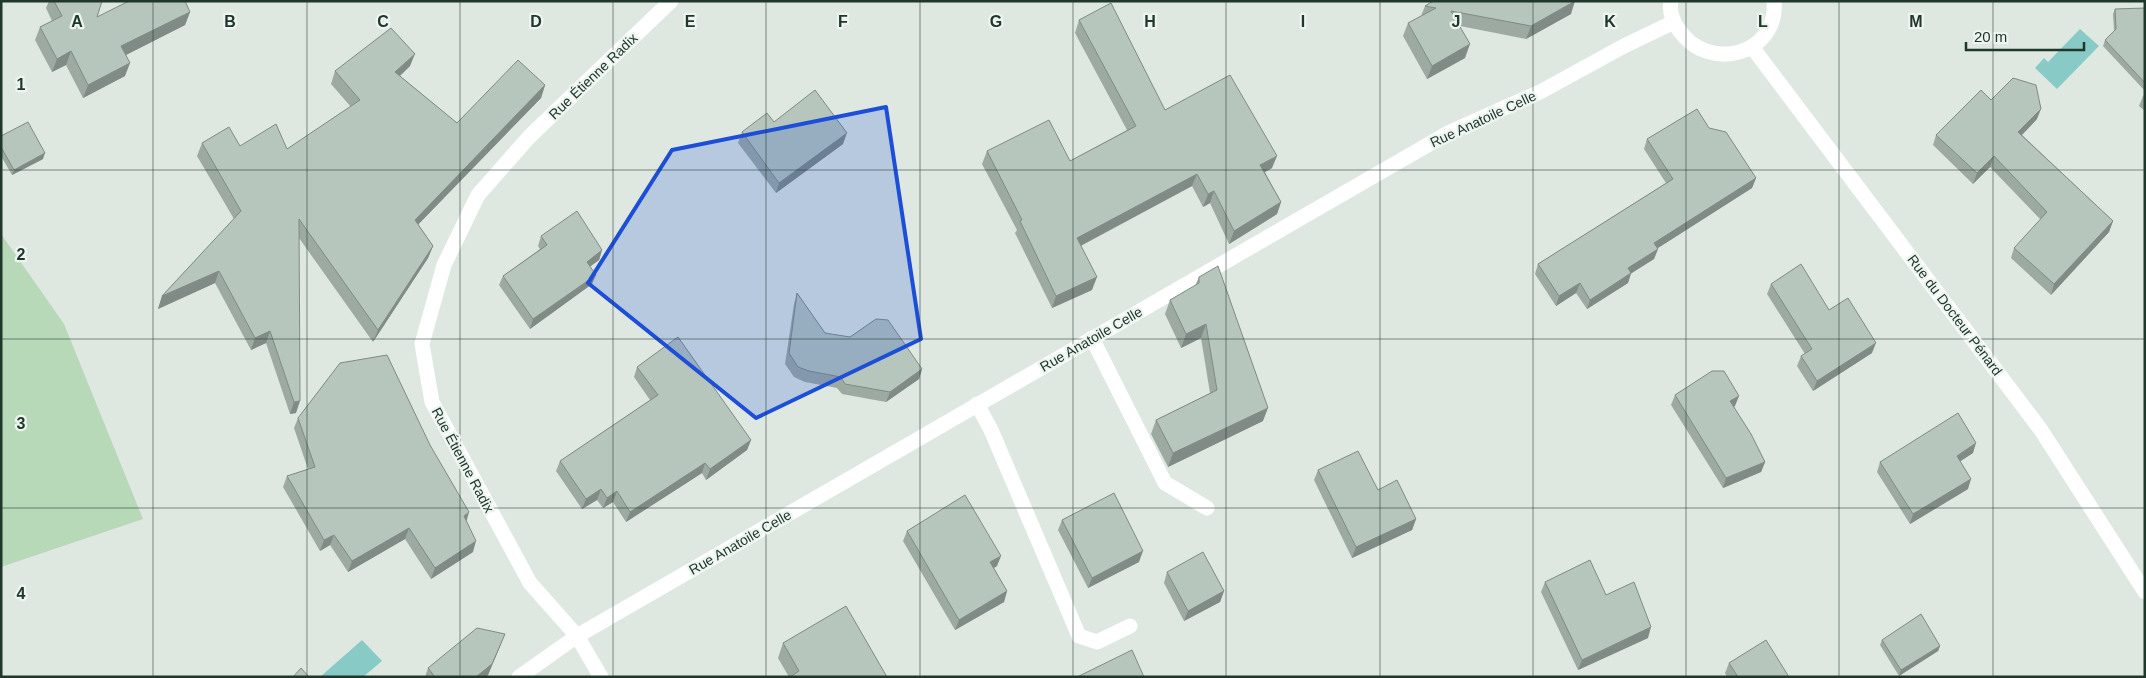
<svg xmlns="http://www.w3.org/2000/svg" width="2146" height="678" viewBox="0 0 2146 678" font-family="Arial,sans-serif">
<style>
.green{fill:#b7d9b8}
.water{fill:#88cbc6}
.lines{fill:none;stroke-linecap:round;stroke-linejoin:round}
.service{stroke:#fff;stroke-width:15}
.minor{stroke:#fff;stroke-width:15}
.wall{fill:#9daaa2}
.shaded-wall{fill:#7f8b84}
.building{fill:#b6c6bc;stroke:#7f8b84}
.marked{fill:#1d4ed8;fill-opacity:0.2;stroke:#1d4ed8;stroke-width:4;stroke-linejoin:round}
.grid{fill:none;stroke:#20372b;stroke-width:1;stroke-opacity:0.55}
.labels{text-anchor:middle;stroke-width:4.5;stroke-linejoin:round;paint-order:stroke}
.street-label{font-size:14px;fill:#20372b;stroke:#eef5f0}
.grid-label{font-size:16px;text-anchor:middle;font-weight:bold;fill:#20372b;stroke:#eef5f0;stroke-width:4.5;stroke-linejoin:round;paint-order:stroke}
</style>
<rect width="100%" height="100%" fill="#dee8e1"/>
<path class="green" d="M1,234L64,324L143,519L1,567Z"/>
<path class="water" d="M2080,29L2099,46L2057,89L2035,68L2044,58L2048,62Z
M362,640L382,661L363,677H320Z"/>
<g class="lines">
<path class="service" d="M1092,338L1165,483L1207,508
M977,404L991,430L1079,636L1097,642L1130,626"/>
<path class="minor" d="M1671,1C1669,12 1673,22 1679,30C1709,74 1779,54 1774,1
M1752,47L2041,430L2145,592
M519,677L577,636L1450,132L1540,92L1624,46L1674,22
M601,677L577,636L530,583L432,402L422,344L444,265L478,195L530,136L671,1"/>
</g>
<path class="wall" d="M49,1H102L97,17L190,12L185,25L126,55L125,76L83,98L66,65L52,72L35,40L40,27L52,21L46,8Z
M1425,6L1571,14L1526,39L1460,26L1465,58L1427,79L1403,36L1408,23L1421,16Z
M2145,8V91L2103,46L2105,40L2114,31L2113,14L2115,9Z
M1079,20L1165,110L1272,168L1265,172L1281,202L1277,214L1229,244L1210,203L1203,207L1192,186L1081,246L1092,290L1052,308L1015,233L1017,230L982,164L987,151L1070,161L1127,130L1075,33Z
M410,66L400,76L457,123L545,85L541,98L418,224L433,246L428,258L373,342L299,238L296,413L290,414L266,343L251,350L215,283L158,309L162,296L234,219L197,156L202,143L287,149L351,107L331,84L335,71Z
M2145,94V111L2139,106L2143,96Z
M2037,119L2022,135L2113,221L2109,232L2051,295L2011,258L2014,248L2041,220L1990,167L1973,184L1933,145L1936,135Z
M774,122L843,144L776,193L738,143L742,132Z
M1709,128L1756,178L1752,188L1658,248L1654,259L1631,273L1628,283L1587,309L1576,293L1556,306L1535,274L1538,264L1666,183L1644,149L1647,139Z
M1,136L43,159L12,175L1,156Z
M541,236L602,250L599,260L590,266L592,284L530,329L499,285L503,276L540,249L538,246Z
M1199,277L1263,421L1168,467L1151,434L1156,420L1210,393L1201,338L1181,348L1165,314L1170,300L1195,286Z
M1771,284L1829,310L1872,353L1813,391L1797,366L1801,356L1805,354L1767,294Z
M797,293L825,333L922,369L919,379L886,402L842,394L837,388L805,382L794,377L785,364L794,304Z
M637,367L751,440L747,450L706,480L702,473L626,522L613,502L603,508L597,500L582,509L556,471L560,461L650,400L634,377Z
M1675,395L1735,406L1734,407L1765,462L1761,472L1723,488L1671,405Z
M298,418L466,521L473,552L431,579L405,539L348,572L330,545L320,551L283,487L287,476L308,469L294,428Z
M1973,453L1960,461L1968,489L1910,524L1877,472L1880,462Z
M1318,470L1378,490L1416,519L1412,530L1352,558L1314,480Z
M1062,520L1139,562L1088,588L1058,530Z
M907,531L997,566L994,568L1007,591L1004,602L955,630L903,541Z
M1167,572L1224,591L1220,602L1184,621L1164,583Z
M1545,582L1606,595L1648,638L1578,670L1541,592Z
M1882,640L1940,646L1938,651L1899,676L1880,645Z
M783,643L887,677H789L778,658Z
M501,644L488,675L486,677H425L428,668Z
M1729,663L1789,677H1727L1725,673Z"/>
<path class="shaded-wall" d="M1575,1L1571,14L1526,39L1531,26Z
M190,12L185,25L116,60L121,46Z
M1470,44L1465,58L1427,79L1432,66Z
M71,51L66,65L52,72L57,59Z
M415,54L410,66L391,84L395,72Z
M130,63L125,76L83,98L88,85Z
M545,85L541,98L411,232L415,220Z
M2041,109L2037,119L2015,142L2018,132Z
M847,133L843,144L776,193L779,183Z
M45,153L43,159L12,175L14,170Z
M1277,156L1272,168L1256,177L1260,165Z
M1994,156L1990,167L1973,184L1977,173Z
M1197,174L1192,186L1072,250L1077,238Z
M1756,178L1752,188L1650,253L1654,243Z
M1214,191L1210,203L1203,207L1208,194Z
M1281,202L1277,214L1229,244L1234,231Z
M2113,221L2109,232L2051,295L2054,284Z
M433,246L428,258L373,342L378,330Z
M1658,249L1654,259L1624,278L1628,268Z
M602,250L599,260L583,272L587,262Z
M219,271L215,283L158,309L162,296Z
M1631,273L1628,283L1587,309L1590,300Z
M596,275L592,284L530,329L533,319Z
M1097,277L1092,290L1052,308L1056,296Z
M1580,283L1576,293L1556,306L1559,296Z
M1206,324L1201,338L1181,348L1186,334Z
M270,331L266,343L251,350L255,338Z
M1876,343L1872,353L1813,391L1817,381Z
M922,369L919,379L886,402L890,392Z
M1739,396L1735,406L1726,411L1730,401Z
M300,401L296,413L290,414L294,402Z
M1268,408L1263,421L1168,467L1173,453Z
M751,440L747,450L706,480L710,469Z
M1976,443L1973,453L1953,466L1957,456Z
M1765,462L1761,472L1723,488L1726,478Z
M705,463L702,473L626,522L630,512Z
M1971,479L1968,489L1910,524L1913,514Z
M601,489L597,500L582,509L586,499Z
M617,491L613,502L603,508L607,498Z
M469,512L466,523L464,516Z
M1416,519L1412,530L1352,558L1356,547Z
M409,528L405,539L348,572L352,561Z
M334,535L330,545L320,551L324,540Z
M476,541L473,552L431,579L435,568Z
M1143,551L1139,562L1088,588L1092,578Z
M1001,556L997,566L987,572L990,562Z
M1007,591L1004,602L955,630L959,620Z
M1224,591L1220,602L1184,621L1188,611Z
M1651,627L1648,638L1578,670L1582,660Z
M505,634L488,675L486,677H476Z
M1940,646L1938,651L1899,676L1901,670Z"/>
<path class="building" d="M54,1H102L97,17L129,1H185L190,12L121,46L130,63L88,85L71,51L57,59L40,27L62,16Z
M1433,1H1575L1531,26L1451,11L1470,44L1432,66L1408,23L1436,8L1425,6Z
M1111,3L1165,110L1230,75L1277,156L1260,165L1281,202L1234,231L1214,191L1208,194L1197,174L1077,238L1097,277L1056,296L1020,221L1022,220L987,151L1049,120L1070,161L1136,126L1079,20Z
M2145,8V83L2105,40L2116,29L2115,9Z
M391,28L415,54L395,72L457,123L518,60L545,85L415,220L433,246L378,330L299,219L300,401L294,402L270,331L255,338L219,271L162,296L241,211L202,143L229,127L240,146L276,124L287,149L360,100L335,71Z
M2013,78L2036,85L2041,109L2018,132L2113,221L2054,284L2014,248L2047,212L1994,156L1977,173L1936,135L1981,90L1991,100Z
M815,90L847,133L779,183L742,132L767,113L774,122Z
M1697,109L1709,128L1726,132L1756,178L1654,243L1658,249L1628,268L1631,273L1590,300L1580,283L1559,296L1538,264L1673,179L1647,139Z
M28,122L45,153L14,170L1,147V136Z
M577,211L602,250L587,262L596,275L533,319L503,276L547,245L541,236Z
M1801,264L1829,310L1848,298L1876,343L1817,381L1801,356L1812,349L1771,284Z
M1218,266L1268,408L1173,453L1156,420L1217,390L1206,324L1186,334L1170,300L1199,283V277Z
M797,293L825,333L850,337L876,319L888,320L922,369L890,392L845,384L841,377L809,371L798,367L789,353Z
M678,337L751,440L710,469L705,463L630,512L617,491L607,498L601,489L586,499L560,461L658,395L637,367Z
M387,355L430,445L469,512L464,516L476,541L435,568L409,528L352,561L334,535L324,540L287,476L315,467L298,418L340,363Z
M1712,371H1724L1739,396L1730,401L1751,434L1765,462L1726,478L1675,395Z
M1958,413L1976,443L1957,456L1971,479L1913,514L1880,462Z
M1358,451L1378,490L1397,480L1416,519L1356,547L1318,470Z
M1114,493L1143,551L1092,578L1062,520Z
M965,495L1001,556L990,562L1007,591L959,620L907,531Z
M1203,552L1224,591L1188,611L1167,572Z
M1590,560L1606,595L1634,582L1651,627L1582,660L1545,582Z
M846,606L887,677H790L799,671L783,643Z
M1921,614L1940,646L1901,670L1882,640Z
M477,628L505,634L492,664L476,677H435L428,668Z
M1766,640L1789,677H1738L1729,663Z
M1132,650L1144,677H1077Z
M301,668L309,677H293Z"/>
<path class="marked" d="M886,107L921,339L756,418L588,283L672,150Z"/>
<path class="grid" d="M153,1V677M307,1V677M460,1V677M613,1V677M766,1V677M920,1V677M1073,1V677M1226,1V677M1380,1V677M1533,1V677M1686,1V677M1839,1V677M1993,1V677M1,170H2145M1,339H2145M1,508H2145"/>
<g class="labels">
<g class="street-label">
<text transform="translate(593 76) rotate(-44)" y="5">Rue Étienne Radix</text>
<text transform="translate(1483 119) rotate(-25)" y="5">Rue Anatoile Celle</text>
<text transform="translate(1955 315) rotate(53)" y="5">Rue du Docteur Pénard</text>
<text transform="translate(1091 339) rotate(-30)" y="5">Rue Anatoile Celle</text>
<text transform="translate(463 460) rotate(62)" y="5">Rue Étienne Radix</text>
<text transform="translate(740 542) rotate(-30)" y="5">Rue Anatoile Celle</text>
</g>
</g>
<g class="grid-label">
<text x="77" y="27">A</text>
<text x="230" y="27">B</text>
<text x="383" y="27">C</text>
<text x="536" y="27">D</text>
<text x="690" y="27">E</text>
<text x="843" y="27">F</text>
<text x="996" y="27">G</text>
<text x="1150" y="27">H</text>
<text x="1303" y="27">I</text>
<text x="1456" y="27">J</text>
<text x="1610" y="27">K</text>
<text x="1763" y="27">L</text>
<text x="1916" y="27">M</text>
<text x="21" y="90">1</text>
<text x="21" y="260">2</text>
<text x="21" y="429">3</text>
<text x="21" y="599">4</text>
</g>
<rect width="2146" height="678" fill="none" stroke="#20372b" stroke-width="5"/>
<path d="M1966 42v8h118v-8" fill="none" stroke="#20372b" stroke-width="2.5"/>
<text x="1974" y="42" font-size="15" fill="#20372b" stroke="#eef5f0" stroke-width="4" paint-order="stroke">20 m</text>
</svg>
